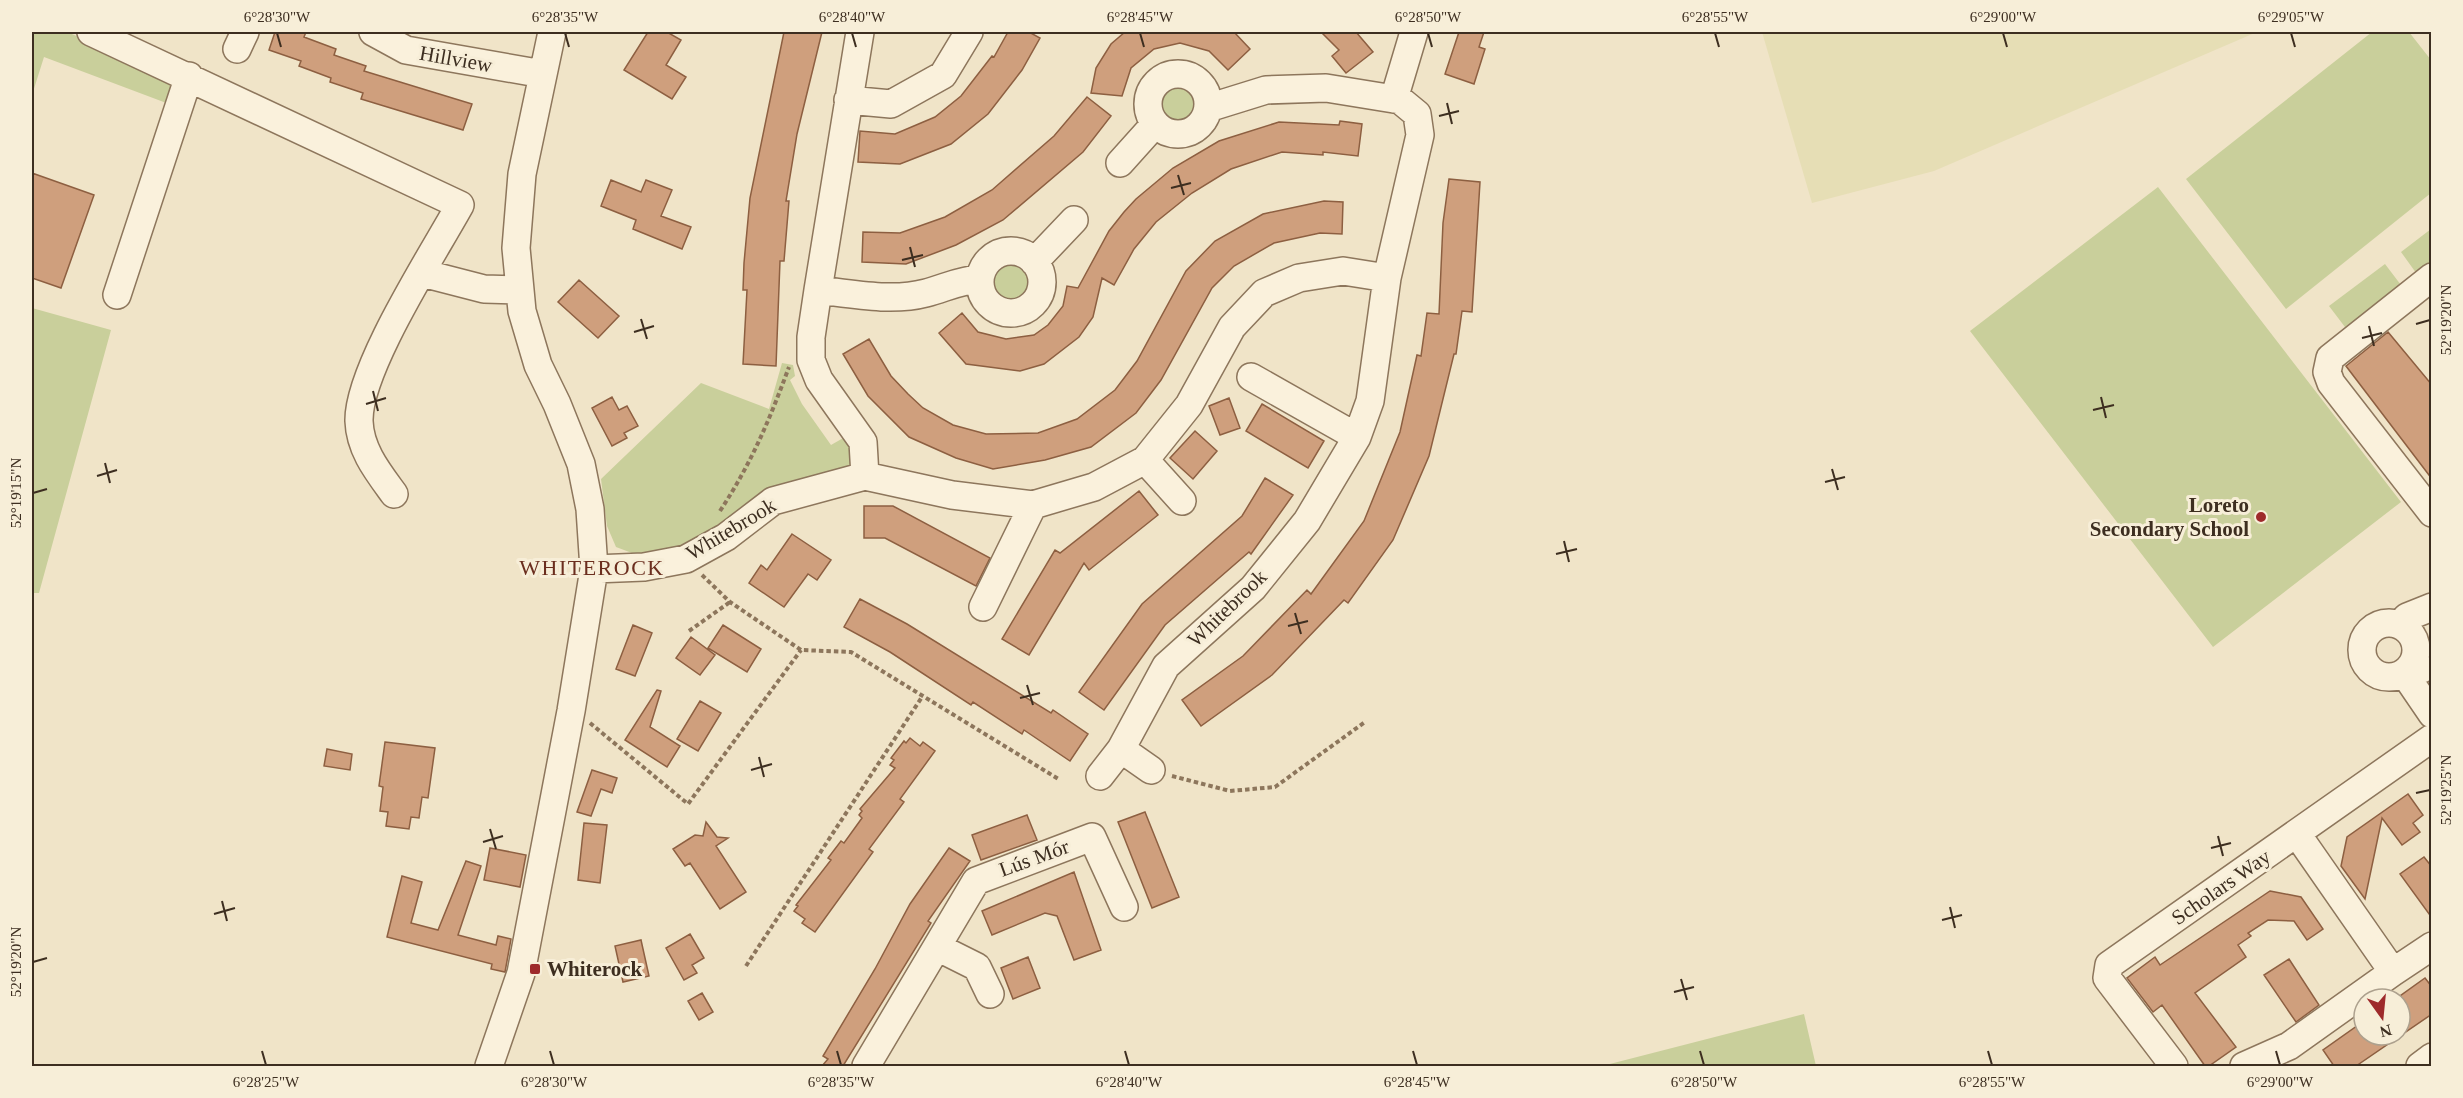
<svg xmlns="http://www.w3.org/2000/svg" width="2463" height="1098" viewBox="0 0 2463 1098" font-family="Georgia,serif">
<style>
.farmland{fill:#e6deb5}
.green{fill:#c9cf9b}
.building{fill:#cf9f7d;stroke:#8d5f41;stroke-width:1.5}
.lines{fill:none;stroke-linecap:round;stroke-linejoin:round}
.minor-casing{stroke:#8d765c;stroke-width:30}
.path{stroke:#8d765c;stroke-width:4;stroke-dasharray:4.5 3;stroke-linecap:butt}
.minor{stroke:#faf1dc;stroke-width:27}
.ticks{fill:none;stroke:#3d2e20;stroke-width:2}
.poi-dot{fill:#9e2a2b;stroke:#f7eed8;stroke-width:2}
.labels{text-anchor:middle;stroke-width:6;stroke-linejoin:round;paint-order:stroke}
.street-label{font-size:21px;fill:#3d2e20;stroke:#f7eed8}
.poi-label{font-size:21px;font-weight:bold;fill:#3d2e20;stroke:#f7eed8;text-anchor:end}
.neighbourhood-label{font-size:22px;letter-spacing:1.5px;fill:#6b2e1e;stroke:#f7eed8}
.neatline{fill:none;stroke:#3d2e20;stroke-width:2}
.ticks-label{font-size:15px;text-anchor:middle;fill:#3d2e20}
</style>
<rect width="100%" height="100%" fill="#f0e4c8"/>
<path class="farmland" d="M1762,32H2257L1934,171L1812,203Z"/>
<path class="green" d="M32,32H67L178,79L169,104L44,57L32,95Z
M2372,32H2409L2431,60V193L2286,309L2186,179Z
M1157 105a21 21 0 1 1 42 0a21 21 0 1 1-42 0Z
M2158,187L2401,502L2213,647L1970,331Z
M2431,229V268L2419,277L2401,252Z
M991 283a20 20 0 1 1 40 0a20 20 0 1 1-40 0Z
M2385,264L2404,289L2348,331L2329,306Z
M32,308L111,330L39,593H32Z
M782,363L793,365L795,376L790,380L802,404L831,445L845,437L852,446L850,466L695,544L640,556L616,547L607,526L601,479L701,383L769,409Z
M1804,1014L1816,1066H1602Z"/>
<path class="building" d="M275,32H306L304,37L336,49L334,55L366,66L364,71L472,104L463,130L361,99L363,93L330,82L331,78L299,66L301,61L269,50Z
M648,32H667L681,40L666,65L686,77L672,99L624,70Z
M784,32H822L797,134L786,201H789L784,261H780L776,366L743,364L747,290H743L744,263L750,198Z
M1008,32H1029L1040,38L1022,70L988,114L951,144L900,164L858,162L860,131L895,134L935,117L961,96L992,56L994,57Z
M1125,32H1234L1250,49L1228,70L1209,51L1180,43L1154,49L1131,68L1122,96L1091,93L1096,68L1111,44Z
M1321,32H1356L1373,52L1346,73L1332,56L1339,50Z
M1459,32H1484L1479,47L1485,49L1474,84L1445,74Z
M1087,97L1111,116L1083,152L1003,220L956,245L906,264L862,262L863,232L900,233L945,217L992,190L1054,136Z
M1340,121L1362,124L1358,156L1323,152V155L1282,152L1231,169L1192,193L1156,222L1134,249L1114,285L1102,278L1093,317L1079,337L1044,364L1020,371L966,364L939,333L962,313L978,332L1006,339L1034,335L1048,325L1063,306L1067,286L1078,288L1109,231L1124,212L1136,199L1173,168L1219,141L1279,122L1339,125Z
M32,173L94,195L61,288L32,278Z
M1449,179L1480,182L1472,312L1462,311L1456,354H1454L1429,456L1393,540L1348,603L1344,600L1272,675L1201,726L1182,700L1243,656L1307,590L1311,594L1364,521L1400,432L1417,355L1421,356L1427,313L1439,314L1443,223Z
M611,180L641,192L646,180L672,190L661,216L691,227L682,249L633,229L636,220L601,206Z
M1324,201L1343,202L1342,234L1320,233L1274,243L1234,266L1212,288L1161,380L1136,413L1091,447L1045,460L993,469L956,458L909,437L868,396L843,354L869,339L891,376L908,394L923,408L953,425L986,434L1038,433L1077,419L1115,390L1137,361L1186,271L1215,241L1263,214Z
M579,280L619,316L598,338L558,302Z
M2388,332L2432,385V479L2346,366Z
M612,397L619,410L627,406L638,426L624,433L627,438L612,446L592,408Z
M1229,398L1240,428L1220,435L1209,406Z
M1262,404L1324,441L1308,468L1246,431Z
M1195,431L1217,451L1193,479L1170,458Z
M1265,478L1293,495L1251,554L1249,552L1165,625L1104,710L1079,692L1142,604L1242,516Z
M1139,491L1158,515L1089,570L1084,563L1029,655L1002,639L1055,550L1060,553Z
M864,506H893L990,558L976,586L885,538H864Z
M792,534L831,560L817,580L808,574L784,607L749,583L761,565L767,570Z
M860,599L907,624L1051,713L1053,710L1088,734L1070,761L1024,730L1022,734L973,702L971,705L890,652L844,627Z
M633,625L652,633L635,676L616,669Z
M723,625L761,649L747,672L708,648Z
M691,637L715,655L700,675L676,658Z
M657,690L661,691L650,727L680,746L667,767L625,740Z
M700,701L721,713L698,751L677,739Z
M910,738L920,746L923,742L935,751L900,799L904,802L869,849L873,852L815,932L802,923L805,919L794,911L798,906L796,905L831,860L828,858L841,841L844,843L862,818L859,815L862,811L860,809L895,768L890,765L894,760L891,758L904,741L906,743Z
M385,742L435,748L428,798L422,797L419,818L411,817L409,829L386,826L388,812L380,811L383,787L379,786Z
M327,749L352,754L350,770L324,766Z
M592,770L617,778L612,793L601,789L591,816L577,812Z
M2408,794L2423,815L2413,823L2420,832L2402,845L2382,818L2365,899L2341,866L2347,837Z
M1145,812L1179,897L1152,908L1118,822Z
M1027,815L1037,840L981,860L972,835Z
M706,822L717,837L728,838L716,846L746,892L720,909L690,863L685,866L673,849L695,835L703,836Z
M584,823L607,825L600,883L578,880Z
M490,848L526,855L520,887L484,880Z
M949,848L970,861L928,921L931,923L843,1066H822L828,1059L823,1056L875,969L910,904Z
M2424,857L2432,867V918L2400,874Z
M466,861L481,866L458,935L496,945L498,936L511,939L505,972L491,969L492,964L387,937L402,876L422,882L411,923L438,930Z
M1074,872L1101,950L1074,960L1057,916L1045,913L992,935L982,911Z
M2270,891L2301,897L2323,929L2307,940L2294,921L2268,920L2248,933L2251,936L2238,945L2246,957L2195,993L2236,1047L2209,1066H2205L2162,1005L2153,1012L2127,978L2155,957L2160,965Z
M690,934L704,958L692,965L697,973L684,980L666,948Z
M641,940L649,976L623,982L615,946Z
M1028,957L1040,988L1013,999L1001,968Z
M2289,959L2319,1005L2296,1022L2264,975Z
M2425,978L2432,987V1014L2356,1066H2334L2323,1050L2364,1021V1035H2400V996Z
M702,993L713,1012L699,1020L688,1001Z"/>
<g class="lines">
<defs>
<path id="minor" d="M91,32L460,205C433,254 358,369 359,421C360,450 378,472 394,494
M373,32L406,50L543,74
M237,49L245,32
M1148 104a30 30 0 1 1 60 0a30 30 0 1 1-60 0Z
M1394,99L1414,32
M848,100L891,104L943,75L969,32
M1208,108L1266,90L1326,88L1400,100L1417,114L1420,135L1387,278
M1120,163L1155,124
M980 282a31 31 0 1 1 62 0a31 31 0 1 1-62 0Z
M1034,262L1074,220
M422,273L484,289L520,290
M2432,277L2330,358L2327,372L2331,383L2432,513
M818,290C852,294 892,302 926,293C945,288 960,280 980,279
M117,295L189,76
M1251,377L1357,437
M1145,460L1182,501
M865,476L952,495L1033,505L1094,487L1145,460L1189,405L1232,327L1264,293L1299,278L1343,271L1387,278L1370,401L1357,437L1307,521L1253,588L1166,666L1121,749L1151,770
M594,569L644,567L686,559L726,537L773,501L865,476L863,442L819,380L811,360V337L818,290L860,32
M983,607L1033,505
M2362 650a27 27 0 1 1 54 0a27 27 0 1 1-54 0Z
M2400,625L2407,617L2432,607
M2422,669L2404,673L2432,714
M1100,776L1121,749
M937,947L977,967L990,994
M2393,972L2432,946
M489,1066L521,973L571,711L594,569L590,509L581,464L557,404L538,365L522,311L516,248L522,174L552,32
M866,1066L976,881L1092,837L1124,907
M2174,1066L2107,978L2109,965L2432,738
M2244,1066L2289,1046L2393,972L2297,834
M2420,1066L2432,1057"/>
</defs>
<use href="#minor" class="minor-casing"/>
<path class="path" d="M720,511C752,462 769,421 789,367
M702,575L730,602L801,650L851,652L1060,780
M689,631L730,602
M590,723L688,804L801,650
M1172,776L1230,791L1275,787L1365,722
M746,966L922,697"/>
<use href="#minor" class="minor"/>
</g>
<path class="ticks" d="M277,33L281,47M565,33L569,47M852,33L856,47M1140,33L1144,47M1428,33L1432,47M1715,33L1719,47M2003,33L2007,47M2291,33L2295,47M1447,103L1452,124M1439,116L1459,111M1178,175L1184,195M1171,188L1191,183M910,247L915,267M902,260L923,255M641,319L647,339M2416,324L2430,320M2369,326L2374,346M634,332L654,326M2362,338L2382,333M373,391L378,411M2101,397L2106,418M366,404L386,398M2093,410L2114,405M105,463L110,483M1832,469L1838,490M97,476L117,470M1825,482L1845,477M33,493L47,489M1564,541L1569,562M1556,554L1577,549M1295,613L1301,634M1288,626L1308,621M1027,685L1033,705M1020,698L1040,693M759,757L764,777M751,770L772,764M2416,793L2430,790M490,829L496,849M2218,836L2223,856M483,842L503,836M2211,848L2231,843M222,901L227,921M1950,907L1955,928M214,914L235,908M1942,920L1962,915M33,962L47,958M1681,979L1687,1000M1674,992L1694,987M262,1051L266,1065M550,1051L554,1065M837,1051L841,1065M1125,1051L1129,1065M1413,1051L1417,1065M1700,1051L1704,1065M1988,1051L1992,1065M2276,1051L2280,1065"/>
<g class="poi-dot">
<circle cx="2261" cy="517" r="6"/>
<rect x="529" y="963" width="12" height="12" rx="3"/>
</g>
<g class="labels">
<g class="street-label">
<text transform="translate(456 59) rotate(10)" y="7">Hillview</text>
<text transform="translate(731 529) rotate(-31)" y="7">Whitebrook</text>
<text transform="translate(1227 608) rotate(-44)" y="7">Whitebrook</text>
<text transform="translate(1034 858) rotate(-20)" y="7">Lús Mór</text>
<text transform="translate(2221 887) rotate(-35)" y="7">Scholars Way</text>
</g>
<g class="poi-label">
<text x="2249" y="512">Loreto<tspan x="2249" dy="24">Secondary School</tspan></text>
<text x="547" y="976" text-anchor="start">Whiterock</text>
</g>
<g class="neighbourhood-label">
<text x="592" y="575">WHITEROCK</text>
</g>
</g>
<rect width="2463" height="1098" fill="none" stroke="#f7eed8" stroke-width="66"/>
<g transform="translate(2382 1017) rotate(165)"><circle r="28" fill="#f7eed8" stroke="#ada18e" stroke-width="1.5"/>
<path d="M0-4.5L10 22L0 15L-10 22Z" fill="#9e2a2b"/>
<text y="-9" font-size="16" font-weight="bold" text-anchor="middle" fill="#3d2e20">N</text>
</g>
<rect x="33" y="33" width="2397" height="1032" class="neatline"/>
<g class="ticks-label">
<text x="277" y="22">6°28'30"W</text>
<text x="565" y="22">6°28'35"W</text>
<text x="852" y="22">6°28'40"W</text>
<text x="1140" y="22">6°28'45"W</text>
<text x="1428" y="22">6°28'50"W</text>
<text x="1715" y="22">6°28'55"W</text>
<text x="2003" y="22">6°29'00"W</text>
<text x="2291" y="22">6°29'05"W</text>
<text transform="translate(2446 320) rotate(-90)" y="5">52°19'20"N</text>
<text transform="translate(16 493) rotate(-90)" y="5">52°19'15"N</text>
<text transform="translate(2446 790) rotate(-90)" y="5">52°19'25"N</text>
<text transform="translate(16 962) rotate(-90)" y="5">52°19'20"N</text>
<text x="266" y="1087">6°28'25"W</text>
<text x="554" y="1087">6°28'30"W</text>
<text x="841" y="1087">6°28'35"W</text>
<text x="1129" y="1087">6°28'40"W</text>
<text x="1417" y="1087">6°28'45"W</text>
<text x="1704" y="1087">6°28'50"W</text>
<text x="1992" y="1087">6°28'55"W</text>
<text x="2280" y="1087">6°29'00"W</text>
</g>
</svg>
